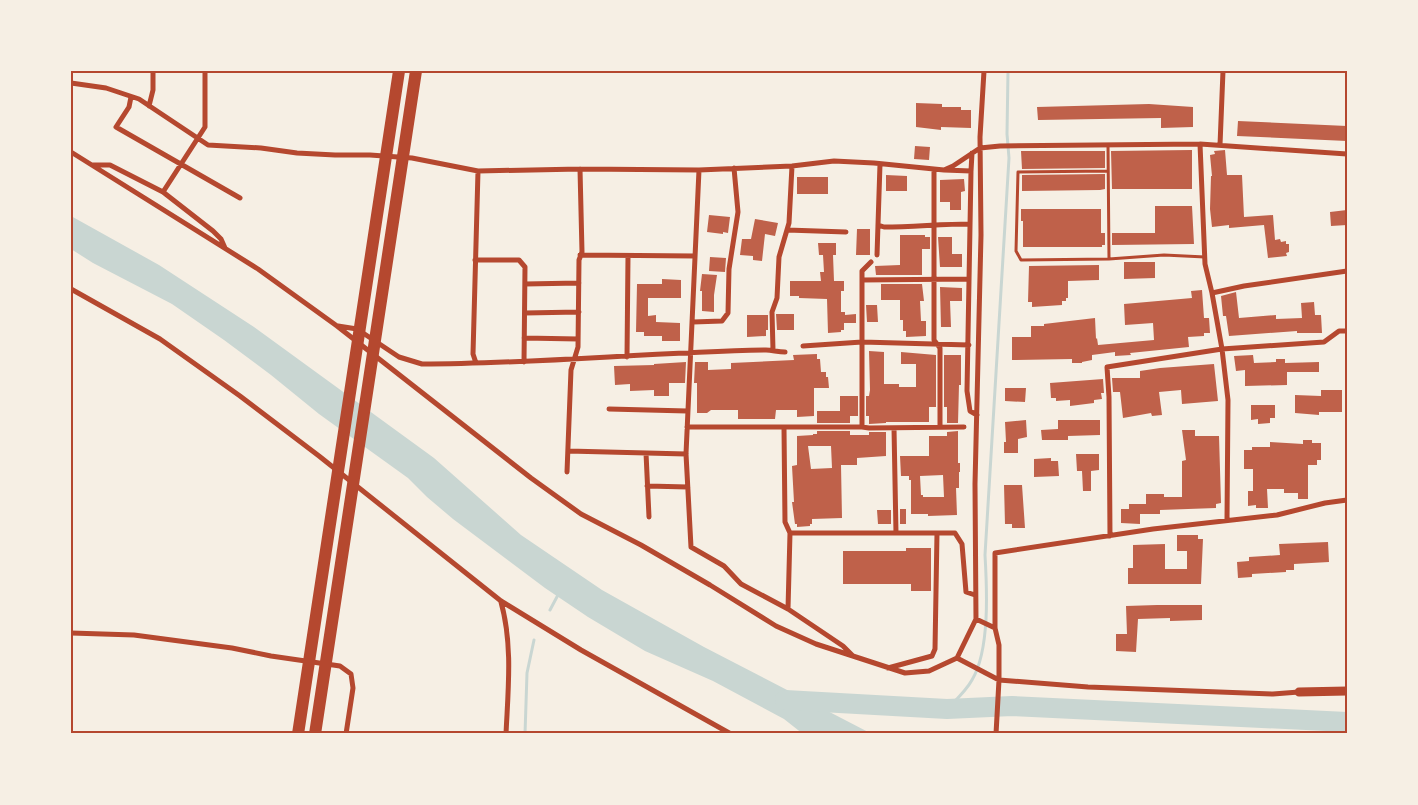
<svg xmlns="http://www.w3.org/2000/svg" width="1418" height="805" viewBox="0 0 1418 805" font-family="Cabin,sans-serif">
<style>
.water{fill:#c9d6d2}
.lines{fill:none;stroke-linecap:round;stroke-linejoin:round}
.stream{stroke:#c9d6d2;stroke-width:3}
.river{stroke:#c9d6d2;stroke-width:20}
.building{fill:#bf614a;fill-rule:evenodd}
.service{stroke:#b5482f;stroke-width:3}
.minor{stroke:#b5482f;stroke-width:5}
.tertiary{stroke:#b5482f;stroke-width:9}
.motorway{stroke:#b5482f;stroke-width:12}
.neatline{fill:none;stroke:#b5482f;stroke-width:2}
</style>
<rect width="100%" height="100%" fill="#f6efe4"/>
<path class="water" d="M71,216L159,265L254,327L434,458L521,535L602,590L704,647L872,734H803L784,719L713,681L645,651L588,617L545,588L453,519L427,497L408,478L319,414L271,375L224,340L172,304L93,263L71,249Z"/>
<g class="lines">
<path class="stream" d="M550,610L559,593
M947,709C956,700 966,691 972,680C990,650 987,589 985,555L1009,158L1007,134L1008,71
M525,734L527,673L534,640"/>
<path class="river" d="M785,700L947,709L1012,706L1347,722"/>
</g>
<path class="building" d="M916,103L942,104V107H961V110H971V128L941,127V130L916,127Z
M1149,104L1193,107V127L1161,128V118L1038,120L1037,107Z
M1238,121L1347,126V141L1237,136Z
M915,146L930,147L929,160L914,159Z
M1192,150V189H1112L1111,151Z
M1225,150L1227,175H1242L1244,217L1273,215L1275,240L1280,239L1281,242L1286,241V244H1289V252L1286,253L1287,256L1268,258L1264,225L1229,228V225L1212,227L1210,209L1211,176H1212L1210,155L1215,154L1214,151Z
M1021,151H1105V168L1022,169Z
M1105,174V189L1100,190L1022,191V175Z
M886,175L907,176V191H886Z
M797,177H828V194H797Z
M964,179L965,191L961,192V210H950V202H940V180Z
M1155,206H1192L1194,244L1112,245V233H1155Z
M1021,209H1101V233H1105V245H1102V247H1023V221H1021Z
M1347,210V225L1331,226L1330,212Z
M709,215L730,217L728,233L723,232V234L707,232Z
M755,219L778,223L775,236L765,234L762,261L753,260V256L740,255L742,239H751Z
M857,229H870V255H856Z
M900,235H925V237H930V249H922V275H876L875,266L900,265Z
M938,237H952V254H962V267H940Z
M818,243H836V255H833L834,281H844V291H841V312H845V315L856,314V323H844V330H841V332L828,333L827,299L799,298V296H790V281H821L820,272H824L823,255H819Z
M710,257L726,258L725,272L709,271Z
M1124,262H1155V278L1124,279Z
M1099,265V280L1068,281V298H1066V301H1062V305L1032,307V302H1028L1029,266Z
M702,274L717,275L714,295V312L702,311V291H700Z
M662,279L681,280V298H648V316L656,315V322L680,323V341H662V336H644V332H636L637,284H662Z
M881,284H922L924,301H920L921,321H926V336L906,337V331H903V320H900V300H881Z
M940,287L962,288V301H950L951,327H941Z
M1202,290L1204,318H1209L1210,333H1204V336L1188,337L1189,347L1130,353L1131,355L1115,356V352L1092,355V360L1082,362V363H1072V359L1012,360V337H1031V326H1044V324L1095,318L1096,339L1097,338L1098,345L1154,340L1153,323L1125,325L1124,304L1192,298L1191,291Z
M1236,292L1239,318L1276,315V319L1302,318L1301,303L1314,302L1315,315H1321L1322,333H1297V331L1229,336L1226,316H1223L1221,296Z
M866,305H877L878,322H867Z
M776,314H794V330H777Z
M747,315H768V330H766V336L747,337Z
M869,351L884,352V384H899V387H916V364H901V352L936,355V407H929V422H886V423L869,424V416H866V396H869L870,390Z
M817,354V359H820L821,372H826V377H828L829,388H814V416L797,417V410H776L775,419H738V410H711L707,413H697V383H694L695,362H708V370L731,369V363L794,360L793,355Z
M944,355H961V385H959L958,423H947V407H944Z
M1253,355L1254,363L1276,362V359H1285V363L1319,362V372H1287V385L1245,386V370L1236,371L1234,356Z
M686,362L685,383H669V396H654V390L630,391V384L615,385L614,366L654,365V364Z
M1214,364L1218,401L1182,404L1181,390L1159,392L1162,415L1152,416L1151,413L1123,418L1120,392H1113L1112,378H1140V371L1160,368Z
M1103,379L1104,393H1101L1102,399L1094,400V403L1070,406V400L1056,401V398H1051L1050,383Z
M1005,388H1026L1025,402L1005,401Z
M1321,390H1342V412H1319V415L1295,413V395L1321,396Z
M840,396H858V416H850V423H817V411H840Z
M1251,405H1275V418H1270V423L1258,424V419L1251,420Z
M1026,420L1027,437L1018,439V453H1004V442H1006L1005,422Z
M1058,420H1100V435L1068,436V440H1042L1041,430L1058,429Z
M1182,430H1195V436H1219L1221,503L1216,504V508L1160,510V514H1140V524L1121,523V509H1129V504H1146V494H1164V497H1182V461L1186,460Z
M817,431H850V435H869V432H886V456L857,458V465H841L842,518L812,519V524H810V526L797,527V524H795L792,502H794L792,466L797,465V436L813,435V434H817ZM808,446H831L832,468L811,469Z
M958,431V463H960V472H959V488H956L957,515L928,516V514H911V480H909V476H901L900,456H929V436H947V432ZM943,475L944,497H923V495H921L920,476Z
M1303,440H1312V443H1321V460H1317V465H1308V499H1298V493H1284V489H1267L1268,508H1256V505L1248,506V491H1253V469H1244V450H1252V447H1270V442L1303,444Z
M1076,454H1099V470L1091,471V491H1083L1082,471H1077Z
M1051,458V461H1058L1059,476L1034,477V459Z
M1004,485H1022L1025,528H1012V524H1005Z
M900,509H906V524H900Z
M877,510H891V524H878Z
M1177,535H1198V539H1203L1201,584H1128V568H1133V545L1165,544V569H1187V551H1177Z
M1328,542L1329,562L1294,564V570H1286V572L1252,574V577L1238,578L1237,562L1249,561V557L1280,555L1279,544Z
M906,548H931V591H911V584H843V551H906Z
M1157,605H1202V620L1170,621V618L1138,619L1136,652L1116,651V634H1127L1126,606Z"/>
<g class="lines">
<path class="service" d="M1108,145L1109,259
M1108,171L1018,172L1016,251L1021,260L1109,259L1164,255L1205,257"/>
<path class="minor" d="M71,83L106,88L139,99L208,145L261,148L297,153L335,155H370L412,158L478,171L580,169L699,170L792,166L834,161L874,163L944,170L953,166L980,148L1000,146L1200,144L1347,154
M131,97L129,107L116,127L240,198
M149,106L153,90V71
M1200,144L1205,264L1212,293L1222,349L1228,400L1227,520
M1220,145L1223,71
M71,152L258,269L337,326L531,478L581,514L641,545L710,585L776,626L816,644L905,673L929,671L957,658L976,619L975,484L981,235L980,137L984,71
M92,165H110L163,192L213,231L221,239L225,248
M699,170L686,454L691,547L724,566L741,584L788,609L843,646L853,656
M934,170V340L940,348V427
M944,170L971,171L967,391L970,411L977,415
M971,171L972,153
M163,192L205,127V71
M878,225L884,227C913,227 941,224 970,224
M787,230L846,232
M580,255L695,256
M877,255L880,164
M475,260H519L525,267L524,362
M862,280L969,279
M525,284L579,283
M71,289L160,339L240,396L319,456L501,601L581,650L731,734
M1212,293L1244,286L1347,271
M525,313L579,312
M693,322L722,321L728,313L729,269L738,212L734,168
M338,326L357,329L399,357L422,364C536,364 651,352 766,350C772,350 778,352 785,352
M524,338L578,339
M803,346L862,342L969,345
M773,350L772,312L777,298L779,257L789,223L792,166
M627,357L628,256
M476,363L473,354L478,171
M609,409L687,411
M687,427H862L869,428L964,427
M862,427V271L871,262
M784,428L785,522L790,533L788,609
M894,428L896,533
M568,451L686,454
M646,453L649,517
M567,472L571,370L578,347L579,260L582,252L580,169
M647,486L688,487
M790,533H955L962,544L966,592L975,595
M1110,536L1109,397L1107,367L1222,349L1324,342L1339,331H1347
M501,602C513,645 508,690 506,734
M976,619L995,628
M71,633L134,635L232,648L271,656L340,666L351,674L353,688L346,734
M957,658L999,680L1088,687L1273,694L1299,692
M888,668L932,656L935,649L937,533
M996,734L999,680V645L995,628V553L1153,529L1277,515L1325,503L1347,500"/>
<path class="tertiary" d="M1299,692L1347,691"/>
<path class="motorway" d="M298,734L399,71
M315,734L416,71"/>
</g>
<rect width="1418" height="805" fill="none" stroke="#f6efe4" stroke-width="145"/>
<rect x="72" y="72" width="1274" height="660" class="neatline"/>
</svg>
